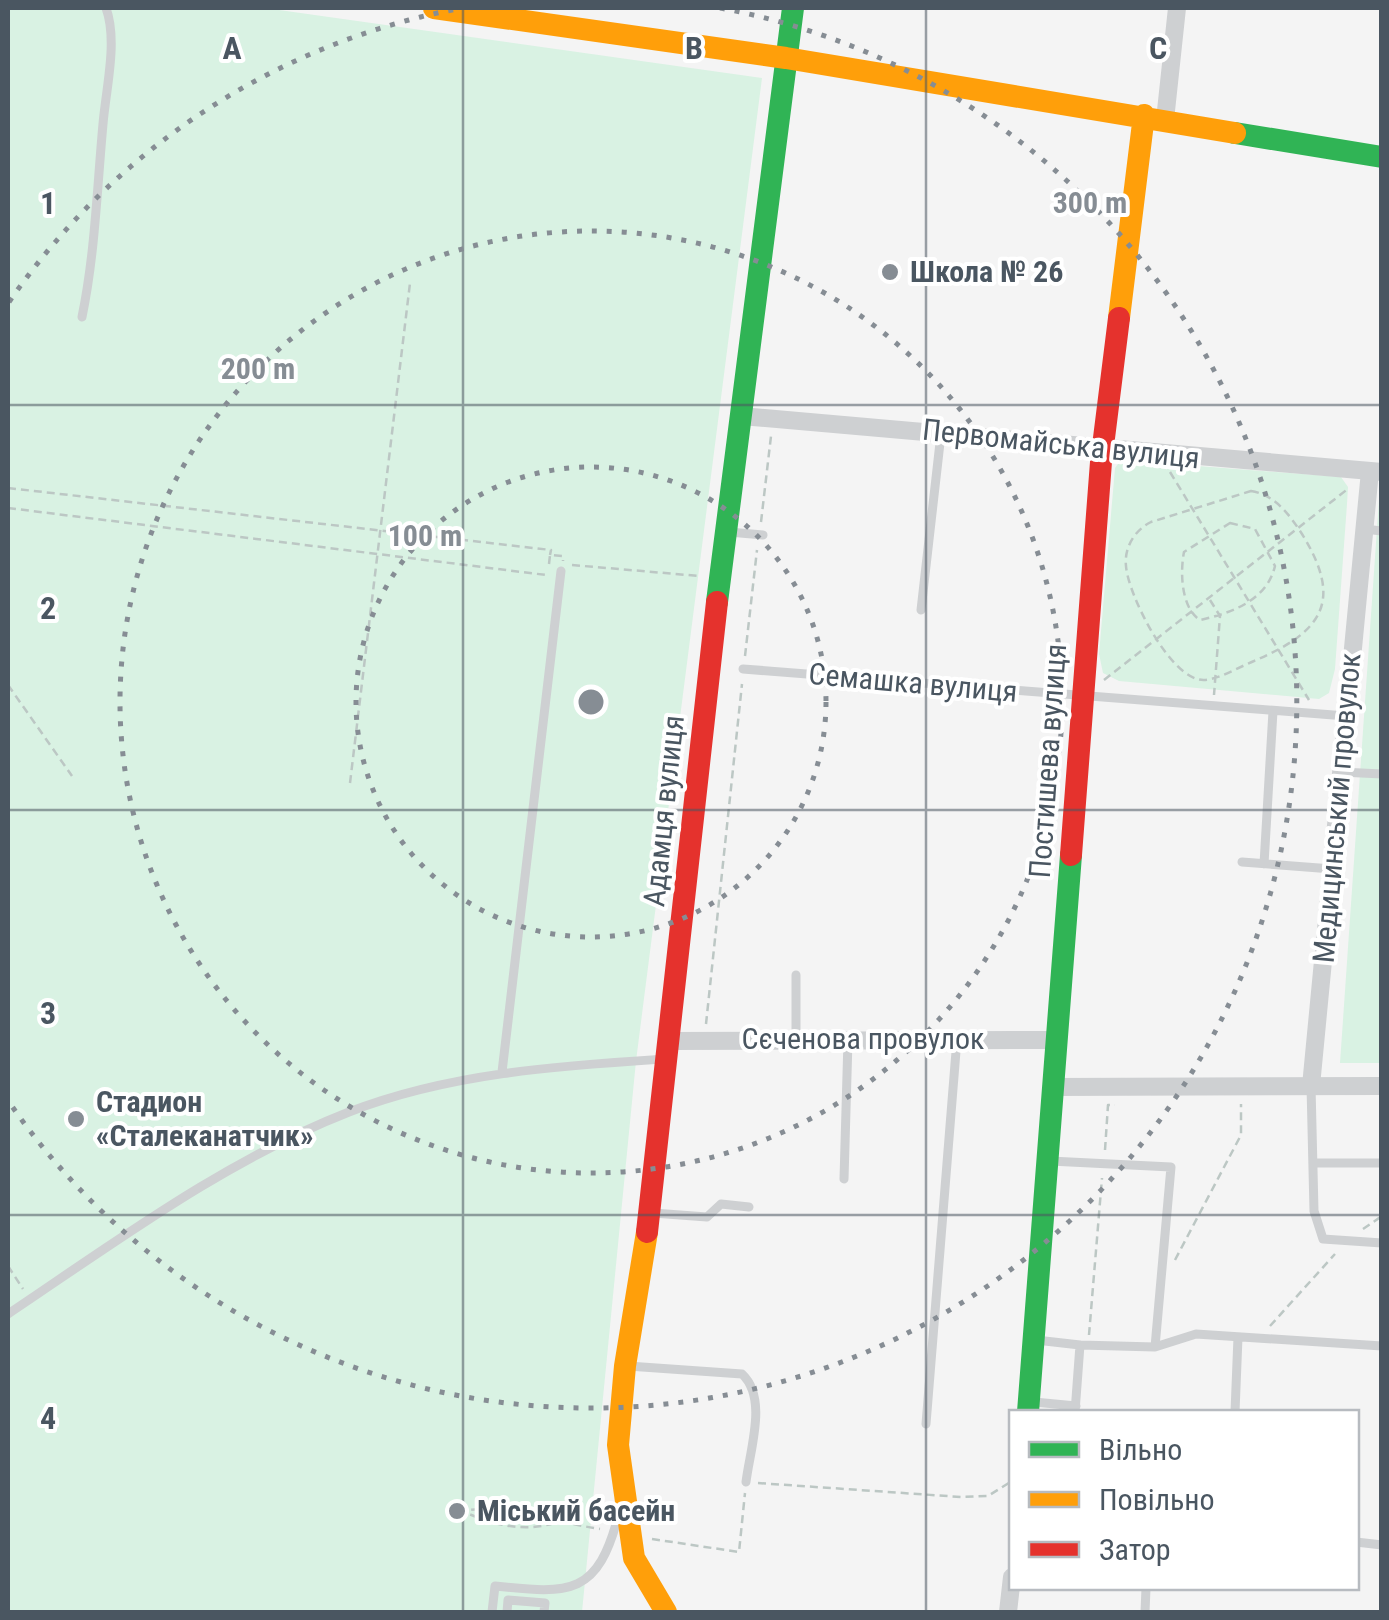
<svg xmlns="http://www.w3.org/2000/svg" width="1389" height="1620" viewBox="0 0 1389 1620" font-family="'Roboto Condensed',sans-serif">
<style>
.green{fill:#d9f2e3}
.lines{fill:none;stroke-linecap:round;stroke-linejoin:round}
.path{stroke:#bcc7c4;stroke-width:2.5;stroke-dasharray:8 5;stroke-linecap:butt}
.lane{stroke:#ced0d2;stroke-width:9}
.street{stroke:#ced0d2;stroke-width:18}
.fast{stroke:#30b455;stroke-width:22}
.slow{stroke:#ff9f0a;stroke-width:22}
.jam{stroke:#e5322d;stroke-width:22}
.grid{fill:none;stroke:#4a5661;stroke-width:2.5;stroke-opacity:0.55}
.ring{fill:none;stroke:#868d94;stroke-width:5;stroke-dasharray:5 10}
.poi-dot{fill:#868d94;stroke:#fff;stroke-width:4}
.labels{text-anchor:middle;stroke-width:8;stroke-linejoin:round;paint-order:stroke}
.poi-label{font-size:30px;font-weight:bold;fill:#4a5661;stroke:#fff;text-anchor:start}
.street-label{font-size:30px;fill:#4a5661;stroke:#fff}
.grid-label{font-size:32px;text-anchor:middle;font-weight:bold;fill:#4a5661;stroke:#fff;stroke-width:8;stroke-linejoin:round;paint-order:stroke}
.centre{fill:#868d94;stroke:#fff;stroke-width:5}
.ring-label{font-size:30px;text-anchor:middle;font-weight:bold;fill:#868d94;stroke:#fff;stroke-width:8;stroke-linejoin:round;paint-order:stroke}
</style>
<rect width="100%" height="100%" fill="#f4f4f4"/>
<path class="green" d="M8,8H265L762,78L636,1061L582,1612H8Z
M1121,460L1341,477L1348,487L1347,504L1335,669L1329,693L1319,699L1119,681L1103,673L1099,654L1115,468Z
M1380,485L1381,1063H1340Z"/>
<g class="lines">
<path class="path" d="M1170,472L1309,700
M8,488L551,550L550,555
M1251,491C1275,495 1289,514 1302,534C1344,602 1322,632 1254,661C1239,667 1220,679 1204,680C1171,681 1128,595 1126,566C1124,547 1135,530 1151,522Z
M8,508L546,575
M761,522L771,436
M1230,523L1255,529L1275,566C1267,600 1232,613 1200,620C1181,608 1180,572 1184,552Z
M549,564L550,555L563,556V561
M572,565L699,576
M1210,600L1220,616L1214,695
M745,656L757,550
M1104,680L1349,488
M8,685L72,776
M350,783L410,283
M706,1024L742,684
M1105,1150L1108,1105H1115
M1363,1229L1382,1216
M1175,1260L1241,1135V1104
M8,1266L23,1289
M1270,1326L1335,1254
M1089,1335L1102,1178
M758,1483L961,1497L988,1496L1012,1481
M554,1523C523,1533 491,1524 462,1511C513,1503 552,1522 600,1529
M652,1539L739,1552L745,1493"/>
<path class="lane" d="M82,317C95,254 97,189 103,124C106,88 118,41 106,8
M1364,529L1382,531
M729,532L763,535
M921,610L941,434
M743,669L1346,716
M1341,772L1382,774
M1242,862L1332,869
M1264,864L1273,711
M796,1038V975
M502,1072L561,571
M1311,1086L1314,1211L1323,1239L1382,1243
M1050,1161L1171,1167L1155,1347
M1313,1163H1382
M844,1179L848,1040
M653,1213L707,1217L721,1204L749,1207
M8,1314C117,1241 226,1160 349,1112C449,1073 558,1066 664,1059
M1036,1340L1080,1345L1075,1412
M1080,1345L1155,1347L1196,1334L1382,1346
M628,1366L742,1374C768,1398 750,1449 746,1482
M1034,1402L1076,1406
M1235,1412L1238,1337
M926,1424L957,1039
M1356,1542L1382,1545
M492,1612L495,1586C571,1594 598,1596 619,1513
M507,1612L508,1600L545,1603L544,1612
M1145,1612L1146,1588"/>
<path class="street" d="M1165,120L1177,8
M741,416L1382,472
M669,1041L1057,1040
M1311,1086L1370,471
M1053,1087L1382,1086
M1008,1612L1012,1577"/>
<path class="fast" d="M1235,133L1382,157
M717,602L793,8
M1028,1412L1071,855"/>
<path class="slow" d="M434,8L786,58L1235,133
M1119,318L1144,115
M647,1232L625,1366L618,1445L634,1558L666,1612"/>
<path class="jam" d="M1071,855L1101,462L1119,318
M647,1232L717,602"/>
</g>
<path class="grid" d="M463,8V1612M926,8V1612M8,405H1382M8,810H1382M8,1215H1382"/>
<g class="ring">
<circle cx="591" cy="702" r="235"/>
<circle cx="591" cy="702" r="471"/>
<path d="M9 302A706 706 0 0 1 462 8M720 8A706 706 0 1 1 9 1102"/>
</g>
<g class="poi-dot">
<circle cx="890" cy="272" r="10"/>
<circle cx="76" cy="1119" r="10"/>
<circle cx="457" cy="1511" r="10"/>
</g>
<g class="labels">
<g class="poi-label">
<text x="910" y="282">Школа № 26</text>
<text x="96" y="1112">Стадион<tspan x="96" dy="34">«Сталеканатчик»</tspan></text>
<text x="477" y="1521">Міський басейн</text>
</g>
<g class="street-label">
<text transform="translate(1061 444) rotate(6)" y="10">Первомайська вулиця</text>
<text transform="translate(913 683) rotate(5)" y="10">Семашка вулиця</text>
<text transform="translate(1048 761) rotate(-86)" y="10">Постишева вулиця</text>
<text transform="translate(1337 808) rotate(-85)" y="10">Медицинський провулок</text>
<text transform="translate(664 811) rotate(-84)" y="10">Адамця вулиця</text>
<text x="863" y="1049">Сєченова провулок</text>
</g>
</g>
<g class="grid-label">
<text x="232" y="59">A</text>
<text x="694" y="59">B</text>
<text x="1158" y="59">C</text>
<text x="48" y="214">1</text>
<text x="48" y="619">2</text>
<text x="48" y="1024">3</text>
<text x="48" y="1429">4</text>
</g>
<circle cx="591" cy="702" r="15" class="centre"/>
<g class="ring-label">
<text x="1090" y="213">300 m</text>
<text x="258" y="379">200 m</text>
<text x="425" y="546">100 m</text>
</g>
<rect width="1389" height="1620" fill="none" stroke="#4a5661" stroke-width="20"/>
<rect x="1009" y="1410" width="350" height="180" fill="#ffffff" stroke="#b7bbc0" stroke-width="2.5"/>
<rect x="1029" y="1442" width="50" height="15" fill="#30b455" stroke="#b7bbc0" stroke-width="2.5"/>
<text x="1099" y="1460" font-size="30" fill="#4a5661">Вільно</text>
<rect x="1029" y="1492" width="50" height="15" fill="#ff9f0a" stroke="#b7bbc0" stroke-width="2.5"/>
<text x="1099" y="1510" font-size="30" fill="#4a5661">Повільно</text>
<rect x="1029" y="1542" width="50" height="15" fill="#e5322d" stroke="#b7bbc0" stroke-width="2.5"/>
<text x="1099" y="1560" font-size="30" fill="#4a5661">Затор</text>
</svg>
